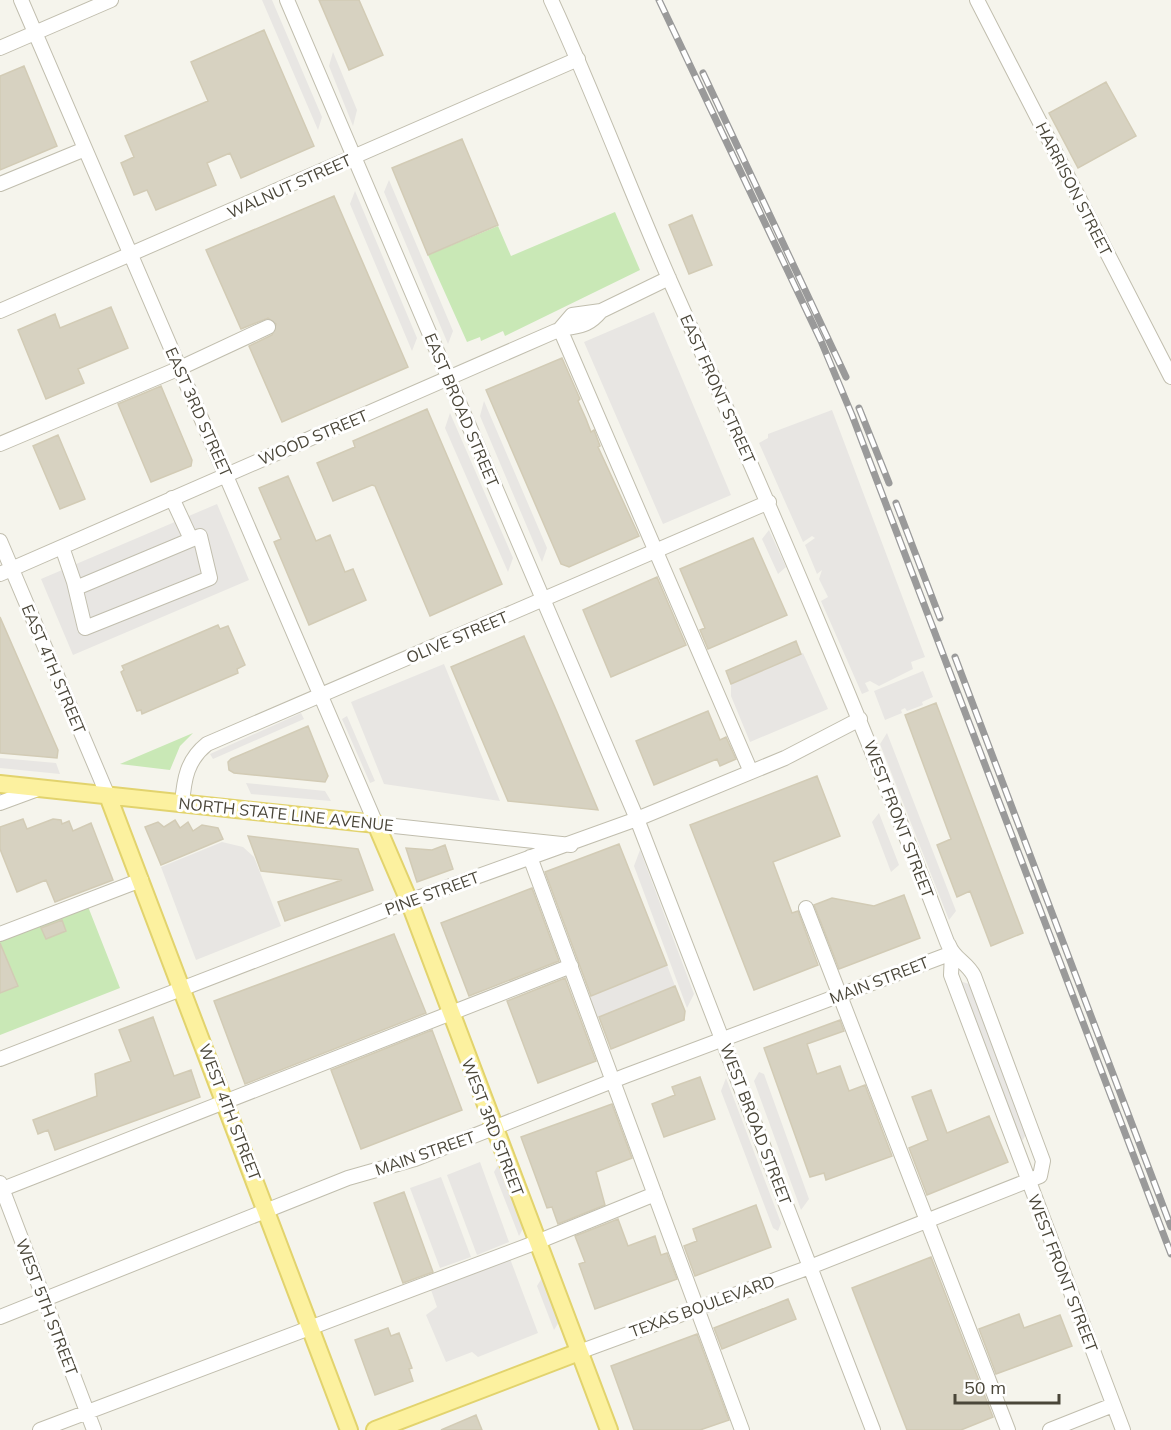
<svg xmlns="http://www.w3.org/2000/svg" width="1171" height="1430" viewBox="0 0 1171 1430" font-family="Mulish,sans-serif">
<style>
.green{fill:#c9e8b6}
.parking{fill:#e8e6e3}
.building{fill:#d7d2c1;stroke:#d2cbb5;stroke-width:1.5}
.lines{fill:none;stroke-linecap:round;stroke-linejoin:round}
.minor-casing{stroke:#c1beae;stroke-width:16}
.major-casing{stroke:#e2d36d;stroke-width:20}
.minor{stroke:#fff;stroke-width:14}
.major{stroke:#fcf19f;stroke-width:16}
.rail-casing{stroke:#9a9a9a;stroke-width:7}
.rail{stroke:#fff;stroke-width:4.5;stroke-dasharray:14;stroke-linecap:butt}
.labels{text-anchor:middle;stroke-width:6;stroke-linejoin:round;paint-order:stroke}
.street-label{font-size:16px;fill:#4a4639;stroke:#fff}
</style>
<rect width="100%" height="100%" fill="#f5f4ec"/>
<path class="green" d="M615,212L640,270L505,336L503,331L481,341L480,337L467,342L428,255L498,226L511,256Z
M193,733L180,746L170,770L120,764Z
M87,904L120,988L0,1035V937Z"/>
<path class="parking" d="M262,0H272L322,117L318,130Z
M333,52L357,110L353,126L329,66Z
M389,180L453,331L448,344L384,192Z
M355,191L417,338L412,351L350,204Z
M654,312L731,495L663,524L584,342Z
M484,401L547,548L542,562L480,416Z
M832,410L925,657L911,662L913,669L879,686L870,681L865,683L869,691L862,694L821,601L828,597L819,579L822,570L817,574L805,545L815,538L812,536L803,542L759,443L768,438V434Z
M450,413L513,558L508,572L445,428Z
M217,504L249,580L73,655L41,579Z
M769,530L786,567L778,574L762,539Z
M803,653L828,709L750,742L731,696V684Z
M444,664L500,801L384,784L351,702Z
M923,671L933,697L922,702L923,705L907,711L905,708L901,710L902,713L885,720L874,691Z
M301,713L304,719L213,759L210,754Z
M347,716L375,781L370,783L342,719Z
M887,733L956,911L949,920L880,744Z
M0,758L56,763L60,774L0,768Z
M246,783L325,791L331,801L251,794Z
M879,813L899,865L891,872L872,822Z
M222,842L243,847L254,857L281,926L196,960L161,867Z
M640,850L694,994L687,1008L634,866Z
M667,965L675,986L596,1018L588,997Z
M956,980L969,984L1026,1134L1023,1140L1015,1137Z
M759,1072L764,1074L809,1199L801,1210L754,1081Z
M726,1078L781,1223L778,1231L773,1228L721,1091Z
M501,1160L526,1223L519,1236L494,1172Z
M480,1162L509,1242L477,1255L447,1175Z
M441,1177L471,1257L440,1268L410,1188Z
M509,1256L538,1333L478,1357L472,1352L446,1362L426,1315L437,1307L430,1287Z
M545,1273L562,1317L554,1330L537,1286Z"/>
<path class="building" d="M319,0H359L383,55L349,70Z
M264,30L314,146L241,178L230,153L207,163L216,185L156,210L147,190L134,195L121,163L134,157L125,136L208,101L191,62Z
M24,66L57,146L0,170V76Z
M1106,82L1136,136L1078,168L1049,113Z
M462,139L498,225L428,255L392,168Z
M334,196L408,367L282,422L249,346L272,335L276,324L268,318L241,329L206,250Z
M692,215L712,265L689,274L669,225Z
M111,307L128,348L78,369L84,383L46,399L18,330L55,314L60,328Z
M562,358L580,399L578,401L586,419L591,432L594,430L600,446L598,447L639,536L569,567L561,564L486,390Z
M161,386L192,460L191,466L151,482L118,404Z
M427,409L502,584L430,616L375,486L372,485L333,501L317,463L355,447L353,441Z
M58,435L85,499L60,509L33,446Z
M288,476L316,541L330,535L345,572L353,569L366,600L309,625L274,542L281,539L259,488Z
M753,538L787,615L708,649L700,630L705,628L680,569Z
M657,577L686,645L611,677L583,610Z
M0,617L58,750L57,758L0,753Z
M218,625L220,629L228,626L245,665L237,669L238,673L142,714L141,710L137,711L121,672L124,670L122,666Z
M524,636L557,712L598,810L508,801L451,667Z
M796,641L801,654L731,684L726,671Z
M936,703L1023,933L991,946L970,891L957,897L937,845L951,839L905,715Z
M708,711L720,740L726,737L736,759L720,766L717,759L654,785L636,741Z
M308,726L328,776L325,782L234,773L229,770L228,762L231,759Z
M817,776L840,836L773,862L792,913L798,911L818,965L754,990L690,825Z
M23,819L27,829L53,819L61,820L62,824L69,821L73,831L91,823L113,880L55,902L46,880L17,892L0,849V827Z
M175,820L180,828L188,822L193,831L202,825L218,828L223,839L161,865L145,827L158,822L164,827Z
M248,836L358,849L373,890L285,921L278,902L342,880L261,871Z
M619,844L667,965L591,996L545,872Z
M445,845L453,869L417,882L406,848L432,850Z
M532,888L559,961L469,996L441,923Z
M904,895L920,938L839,969L814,905L832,898L874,906Z
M62,920L66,931L46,939L41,928Z
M394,934L426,1013L245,1084L214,1001Z
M0,943L18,986L0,993Z
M565,978L596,1061L538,1083L507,1001Z
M675,986L685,1011L684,1020L611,1049L599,1017Z
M153,1017L174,1076L191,1070L200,1097L55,1150L48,1130L38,1134L33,1120L97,1096L95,1074L131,1061L119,1030Z
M840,1020L844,1031L807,1044L817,1074L840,1066L849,1091L865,1085L892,1156L826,1180L824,1173L810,1177L764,1048Z
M432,1030L462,1110L361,1149L331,1070Z
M700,1077L715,1119L664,1137L652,1104L675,1095L672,1087Z
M931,1090L947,1133L989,1116L1008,1162L927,1195L909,1148L928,1140L912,1097Z
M612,1104L632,1158L596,1172L605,1205L558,1224L552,1207L547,1208L521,1137Z
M404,1192L433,1272L403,1283L374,1203Z
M756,1205L771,1247L695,1276L684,1246L697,1241L693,1229Z
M618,1219L628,1246L655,1236L661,1255L667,1253L677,1279L595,1309L579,1264L585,1262L575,1236Z
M931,1257L993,1417L961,1430H907L852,1288Z
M788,1299L796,1319L722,1349L714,1328Z
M1019,1314L1024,1328L1060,1315L1072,1346L996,1374L979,1329Z
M388,1328L391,1336L399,1333L412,1368L409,1369L413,1381L375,1395L355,1340Z
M697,1334L729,1420L700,1430H634L611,1366Z
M476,1415L482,1430H441Z"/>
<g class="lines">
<defs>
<path id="minor" d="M21,0L376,824L571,845
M287,0L637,819L873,1430
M551,0C594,93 630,190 671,283C768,501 862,719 947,942L952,953L951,975L1123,1430
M977,0L1171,377
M0,48L111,0
M0,184L85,149
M0,311L578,59
M560,329L751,772
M560,329L572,315L601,311L669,278
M0,444L180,368L268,327
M172,498L191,539
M0,541L108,796
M62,547L74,582L85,628L210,578L200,536L76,588
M0,574L556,331C576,324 585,330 601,311
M0,803L38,789
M182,804C184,779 187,760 207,744L769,502
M530,857L742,1430
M806,908L1008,1430
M0,934L141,880
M0,1059L409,901L637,819L785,758L860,719
M0,1183L94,1430
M0,1190L571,966
M0,1317L348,1178L415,1159L625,1076L952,953
M579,1352L810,1267L1040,1176L1043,1161L974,976C968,963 953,958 949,945
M40,1430L537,1242L655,1194
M1050,1430L1113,1405"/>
<path id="major" d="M0,784L376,824L409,901L609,1430
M108,796L349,1430
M375,1430L579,1352"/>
</defs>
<use href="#minor" class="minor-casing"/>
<use href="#major" class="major-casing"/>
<use href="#minor" class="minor"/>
<use href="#major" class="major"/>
<defs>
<path id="rail" d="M659,0L821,341L852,415L1171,1254
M703,73L846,377
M859,408L889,483
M896,503L940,618
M955,657L1171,1227"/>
</defs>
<use href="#rail" class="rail-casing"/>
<use href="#rail" class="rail"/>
</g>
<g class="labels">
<g class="street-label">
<text transform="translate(289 186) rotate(-24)" y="6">WALNUT STREET</text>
<text transform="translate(1074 189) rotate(63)" y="6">HARRISON STREET</text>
<text transform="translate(718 389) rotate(66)" y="6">EAST FRONT STREET</text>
<text transform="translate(462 410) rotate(67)" y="6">EAST BROAD STREET</text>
<text transform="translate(199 412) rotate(66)" y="6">EAST 3RD STREET</text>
<text transform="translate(313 437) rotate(-23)" y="6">WOOD STREET</text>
<text transform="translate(457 637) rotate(-23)" y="6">OLIVE STREET</text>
<text transform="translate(54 669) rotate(67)" y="6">EAST 4TH STREET</text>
<text transform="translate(286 814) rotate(6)" y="6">NORTH STATE LINE AVENUE</text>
<text transform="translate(899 819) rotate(69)" y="6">WEST FRONT STREET</text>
<text transform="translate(432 893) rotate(-20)" y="6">PINE STREET</text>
<text transform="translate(879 980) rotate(-21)" y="6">MAIN STREET</text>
<text transform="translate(230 1112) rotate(69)" y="6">WEST 4TH STREET</text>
<text transform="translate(756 1124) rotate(69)" y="6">WEST BROAD STREET</text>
<text transform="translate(493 1127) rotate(69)" y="6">WEST 3RD STREET</text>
<text transform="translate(425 1153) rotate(-19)" y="6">MAIN STREET</text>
<text transform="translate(1063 1273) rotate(69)" y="6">WEST FRONT STREET</text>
<text transform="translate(702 1306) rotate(-20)" y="6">TEXAS BOULEVARD</text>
<text transform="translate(47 1307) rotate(69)" y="6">WEST 5TH STREET</text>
</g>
</g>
<path d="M955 1394v9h104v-9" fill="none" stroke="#4a4639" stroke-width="3"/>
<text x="964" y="1394" font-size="18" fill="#4a4639" stroke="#ffffff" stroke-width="4.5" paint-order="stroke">50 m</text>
</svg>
